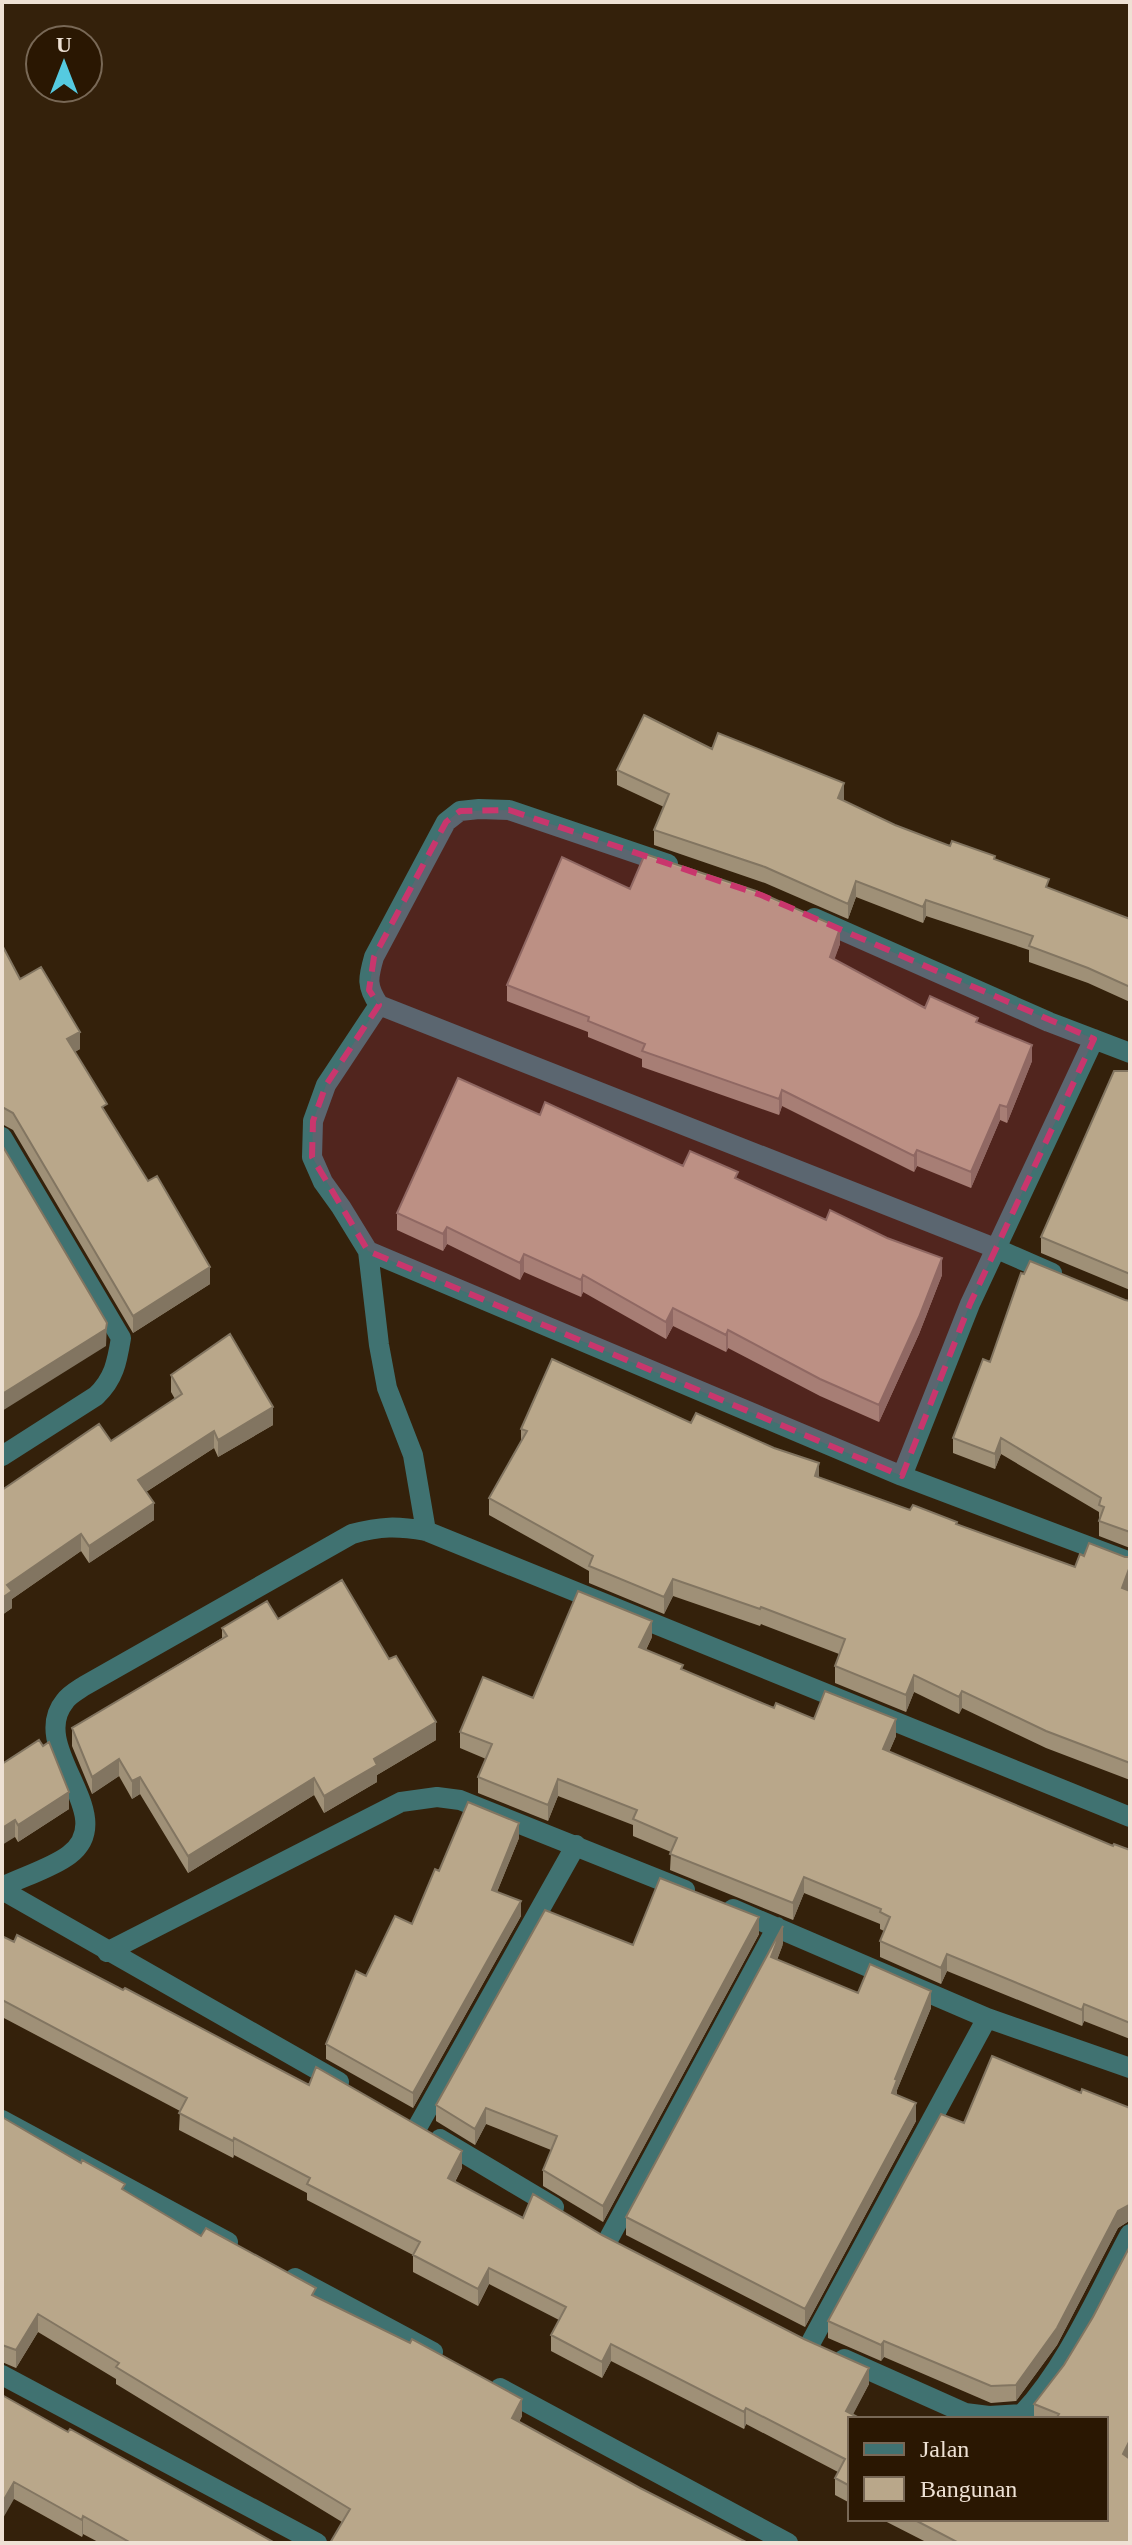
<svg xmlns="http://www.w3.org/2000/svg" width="1132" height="2545" viewBox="0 0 1132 2545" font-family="'Times New Roman',serif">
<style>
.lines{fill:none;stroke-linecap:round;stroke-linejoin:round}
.minor{stroke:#407271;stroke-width:20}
.wall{fill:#9f9077}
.shaded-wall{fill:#827561}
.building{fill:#b9a78a;stroke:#827561;stroke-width:2}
.marked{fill:#c9366d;fill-opacity:0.2;stroke:#c9366d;stroke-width:6;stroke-dasharray:16 10;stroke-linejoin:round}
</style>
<rect width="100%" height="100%" fill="#34210b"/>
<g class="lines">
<path class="minor" d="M668,864L509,810L479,809L460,811L446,822L374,957C368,978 366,986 379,1005L995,1248L1052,1273
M814,918L1049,1022L1130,1053
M379,1005L326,1085L313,1121L312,1157L323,1182L341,1207L368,1251L379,1345L387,1388L413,1455L426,1531
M2,1137L121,1338C117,1362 114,1379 96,1396L2,1456
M368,1251L902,1476L1130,1562
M902,1476L970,1304L1094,1039
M2,1887C22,1877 52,1868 69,1855C122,1815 26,1748 65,1701C69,1695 78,1690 84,1686L352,1534C381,1526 397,1526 426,1531L1130,1817
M2,1890L339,2082
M733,1909L987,2018L1130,2068
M107,1952L401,1802L437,1797L460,1800L685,1890
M2,2120L228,2242
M418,2126L576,1845
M440,2139L554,2207
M608,2240L777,1927
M295,2278L433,2352
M810,2344L987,2018
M844,2359L965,2413L989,2416L1022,2414C1067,2367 1099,2291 1130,2234
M2,2375L317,2543
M500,2388L788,2543"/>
</g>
<path class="wall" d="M712,749L844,799L843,801L895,825L950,846L995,860L1049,888L1130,919V1002L1088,983L1029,962V950L926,916L923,923L856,897L848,919L765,883L654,845V830L664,807L617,785V770Z
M630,889L840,944L834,959L925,1008L978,1023L1032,1061L1007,1123L1000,1120L971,1188L917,1166L914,1172L782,1106L779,1115L642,1067V1059L588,1037V1032L507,1001V985Z
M2,945L20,979L80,1049L74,1052L107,1115L210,1284L133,1333L13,1130L2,1124Z
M1130,1071V1290L1041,1253V1237Z
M540,1115L683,1166L738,1179L942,1275L919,1334L879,1422L820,1396L728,1348L726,1352L673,1326L666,1339L583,1292L581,1297L524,1272L520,1280L447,1244L443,1251L397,1230V1213Z
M1125,1300L1130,1301V1548L1099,1536V1512L1001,1454L995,1469L953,1453V1438L990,1362Z
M171,1375L273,1425L218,1457L214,1448L146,1492L154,1520L89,1563L81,1551L12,1599V1608L2,1615V1490L111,1441L175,1399L171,1392Z
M691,1423L819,1477L910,1510L957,1524L1075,1567L1084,1556L1130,1557V1584L1128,1590L1130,1591V1780L1046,1748L962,1708L959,1714L914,1692L906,1712L835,1683V1666L839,1654L761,1624L760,1626L673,1596L664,1614L589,1583V1571L489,1515V1498L521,1441V1429Z
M278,1619L436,1740L377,1775V1782L324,1813L314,1795L188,1873L140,1794L132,1799L119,1776L92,1794L72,1746V1728L222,1638V1628Z
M652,1637L646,1650L683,1670L774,1708L814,1719L896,1736L889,1752L1113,1846L1130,1850V2039L1084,2021L1082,2026L947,1971L941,1984L880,1957V1941L884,1931L880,1929V1924L804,1893L793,1920L670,1870L671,1852L633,1836V1825L558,1796L548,1821L478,1793V1777L486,1759L460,1748V1732L533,1698Z
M2,1764L69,1809L18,1842L15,1837Z
M519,1838L497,1892L521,1916L413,2108L326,2059V2044L366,1976L412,1924L439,1871Z
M759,1934L603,2222L543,2186V2170L551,2150L486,2124L475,2145L436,2121V2105L633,1945Z
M2,1936L462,2168L455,2182L523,2218L602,2235L869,2384L850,2419V2503L835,2495V2478L838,2472L746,2424L744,2429L611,2361L602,2378L551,2351V2335L559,2320L489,2284L478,2306L413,2272V2255L307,2200V2193L234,2155L233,2158L179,2130L180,2111L2,2017Z
M783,1944L777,1960L858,1993L931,2008L897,2090V2096L916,2121L805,2327L626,2235V2217Z
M1081,2093L1130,2108V2222L1129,2221L1118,2228L1057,2345L1016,2401L991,2403L884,2357L881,2361L828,2338V2321L964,2123Z
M2,2117L201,2236L316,2297L522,2416L519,2422L640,2488L342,2522L116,2384V2379L38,2332L16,2368L2,2362Z
M1130,2246V2543H928L881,2519H1106V2419H1034V2404L1064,2365L1093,2317Z
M2,2395L68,2432L275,2543H100L83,2534L82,2537L14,2499Z"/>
<path class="shaded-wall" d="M844,783V799L838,814V798Z
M856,881V897L848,919V904Z
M926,900V916L923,923V907Z
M840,928V944L830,972V957Z
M80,1032V1049L67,1057V1039Z
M1032,1045V1061L1007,1123V1107Z
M782,1090V1106L779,1115V1099Z
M1000,1105V1120L971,1188V1172Z
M917,1150V1166L914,1172V1156Z
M447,1227V1244L443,1251V1234Z
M524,1254V1272L520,1280V1263Z
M942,1258V1275L919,1334L879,1422V1405Z
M210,1267V1284L133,1333V1316Z
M583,1275V1292L581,1297V1280Z
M673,1308V1326L666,1339V1322Z
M107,1323L106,1346L2,1411V1394Z
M728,1330V1348L726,1352V1335Z
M273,1407V1425L218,1457V1440Z
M214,1431V1448L138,1497V1480Z
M1001,1438V1454L995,1469V1454Z
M819,1463V1480L815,1476Z
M154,1503V1520L89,1563V1546Z
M81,1534V1551L12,1599V1608L2,1615V1598L7,1585Z
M1130,1566V1584L1122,1605V1588Z
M673,1579V1596L664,1614V1597Z
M652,1621V1637L639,1663V1647Z
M914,1675V1692L906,1712V1695Z
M962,1691V1708L959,1714V1697Z
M896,1719V1736L883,1766V1749Z
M436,1722V1740L377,1775V1782L324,1813V1796L374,1759Z
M119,1759V1776L92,1794V1777Z
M140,1777V1794L132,1799V1781Z
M314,1778V1795L188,1873V1856Z
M558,1779V1796L548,1821V1805Z
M69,1792V1809L18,1842V1825Z
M15,1820V1837L2,1845V1828Z
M519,1823V1838L492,1904V1890Z
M804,1877V1893L793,1920V1903Z
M521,1901V1916L413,2108V2093Z
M759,1917V1934L603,2222V2206Z
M783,1926V1944L771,1975V1957Z
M947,1954V1971L941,1984V1968Z
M931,1991V2008L897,2090V2097L892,2093L895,2079Z
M1084,2004V2021L1082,2026V2010Z
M916,2103V2121L805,2327V2309Z
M486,2108V2124L475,2145V2129Z
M234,2138V2155L233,2158V2141Z
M462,2151V2168L448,2195V2178Z
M1129,2205V2221L1118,2228L1057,2345L1016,2401V2385L1118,2211Z
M489,2268V2284L478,2306V2289Z
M38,2314V2332L16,2368V2350Z
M884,2341V2357L881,2361V2345Z
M611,2344V2361L602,2378V2362Z
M869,2368V2384L846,2428V2411Z
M522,2399V2416L512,2435V2418Z
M746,2408V2424L744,2429V2412Z
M1130,2440V2456L1123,2471V2454Z
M14,2482V2499L2,2520V2503Z
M83,2516V2534L82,2537V2520Z"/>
<path class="building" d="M644,715L712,749L718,733L844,783L838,798L895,825L950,846L952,841L995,856L994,859L1049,879L1046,887L1130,919V987L1088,968L1029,946L1033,936L926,900L923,907L856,881L848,904L765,867L654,830L669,794L617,770Z
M645,854L756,891L840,928L830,957L925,1008L930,996L978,1018L976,1022L1032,1045L1007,1107L1000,1105L971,1172L917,1150L914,1156L782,1090L779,1099L642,1051L645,1044L588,1021L589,1017L507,985L562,857L630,889Z
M2,945L20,979L41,967L80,1032L67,1039L107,1104L102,1107L148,1181L157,1176L210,1267L133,1316L13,1113L2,1107Z
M1114,1071H1130V1274L1041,1237Z
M458,1078L540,1115L545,1102L683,1166L690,1151L738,1172L735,1178L826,1220L830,1210L887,1238L942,1258L919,1317L879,1405L820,1379L728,1330L726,1335L673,1308L666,1322L583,1275L581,1280L524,1254L520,1263L447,1227L443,1234L397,1213Z
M2,1145L107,1323L106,1329L2,1394Z
M1030,1261L1125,1300L1130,1301V1532L1099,1521L1104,1507L1099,1505L1101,1498L1001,1438L995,1454L953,1438L983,1359L990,1362L1021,1273L1024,1274Z
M230,1334L273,1407L218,1440L214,1431L138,1480L154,1503L89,1546L81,1534L7,1585L12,1591L2,1598V1490L99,1424L111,1441L182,1394L171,1375Z
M552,1359L691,1423L696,1413L774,1448L819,1463L815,1476L910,1510L913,1505L957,1522L956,1524L1075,1567L1080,1554L1084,1556L1089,1543L1125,1557H1130V1566L1122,1588L1130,1591V1763L1046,1731L962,1691L959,1697L914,1675L906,1695L835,1666L845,1639L761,1607L760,1609L673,1579L664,1597L589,1566L593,1556L489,1498L527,1431L521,1429Z
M342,1580L389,1659L396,1656L436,1722L374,1759L377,1765L324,1796L314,1778L188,1856L140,1777L132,1781L119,1759L92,1777L72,1728L227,1636L222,1628L267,1601L278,1619Z
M578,1591L652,1621L639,1647L683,1665L681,1669L774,1708L776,1703L814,1719L825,1691L896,1719L883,1749L1113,1846L1114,1844L1130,1850V2023L1084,2004L1082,2010L947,1954L941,1968L880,1941L890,1917L880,1912L881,1909L804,1877L793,1903L670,1854L677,1838L633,1819L637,1810L558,1779L548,1805L478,1777L492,1744L460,1732L483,1677L533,1698Z
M39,1740L43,1746L49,1742L69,1792L18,1825L15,1820L2,1828V1764Z
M468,1802L519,1823L492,1890L521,1901L413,2093L326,2044L356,1971L366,1976L395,1916L412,1924L435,1869L439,1871Z
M660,1878L759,1917L603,2206L543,2170L557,2136L486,2108L475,2129L436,2105L545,1910L633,1945Z
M783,1926L771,1957L858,1993L870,1964L931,1991L895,2079L897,2080L892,2093L916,2103L805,2309L626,2217Z
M17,1935L123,1990L125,1988L309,2085L316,2067L462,2151L448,2178L523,2218L533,2194L602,2235L804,2339L869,2368L846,2411L861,2419H850V2486L835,2478L845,2459L746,2408L744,2412L611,2344L602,2362L551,2335L566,2307L489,2268L478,2289L413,2255L420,2242L307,2184L310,2178L234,2138L233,2141L179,2113L187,2098L2,2000V1936L14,1942Z
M992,2056L1081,2093L1082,2089L1130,2108V2205H1129L1118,2211L1057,2328L1016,2385L991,2386L884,2341L881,2345L828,2321L941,2114L964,2123Z
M2,2117L81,2163L82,2160L116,2179L125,2184L122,2189L201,2236L206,2228L316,2288L312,2295L410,2343L412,2339L522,2399L512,2418L640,2488L748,2543H330L350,2509L116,2367L119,2363L38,2314L16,2350L2,2345Z
M1130,2246V2440L1123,2454L1130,2459V2543H959L913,2519H1106V2419H1056L1059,2414L1034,2404L1064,2365L1093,2317Z
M2,2395L68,2432L70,2429L275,2543H131L83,2516L82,2520L14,2482L2,2503Z"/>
<path class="marked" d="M509,810L761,895L1094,1039L970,1304L902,1476L368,1251L312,1157L313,1121L326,1085L379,1005L369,990L374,957L446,822L460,811Z"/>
<rect width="1132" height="2545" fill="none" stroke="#eee1d4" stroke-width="8"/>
<rect x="848" y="2417" width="260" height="104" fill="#2a1702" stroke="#786856" stroke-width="2"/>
<rect x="864" y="2443" width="40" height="12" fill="#407271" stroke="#786856" stroke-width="2"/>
<text x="920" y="2457" font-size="24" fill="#eee1d4">Jalan</text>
<rect x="864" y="2477" width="40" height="24" fill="#b9a78a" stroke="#786856" stroke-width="2"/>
<text x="920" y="2497" font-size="24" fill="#eee1d4">Bangunan</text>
<g transform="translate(64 64)"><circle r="38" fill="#2a1702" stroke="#786856" stroke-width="2"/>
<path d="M0-6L14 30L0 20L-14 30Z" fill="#55cae0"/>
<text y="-12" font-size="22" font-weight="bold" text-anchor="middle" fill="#eee1d4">U</text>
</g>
</svg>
